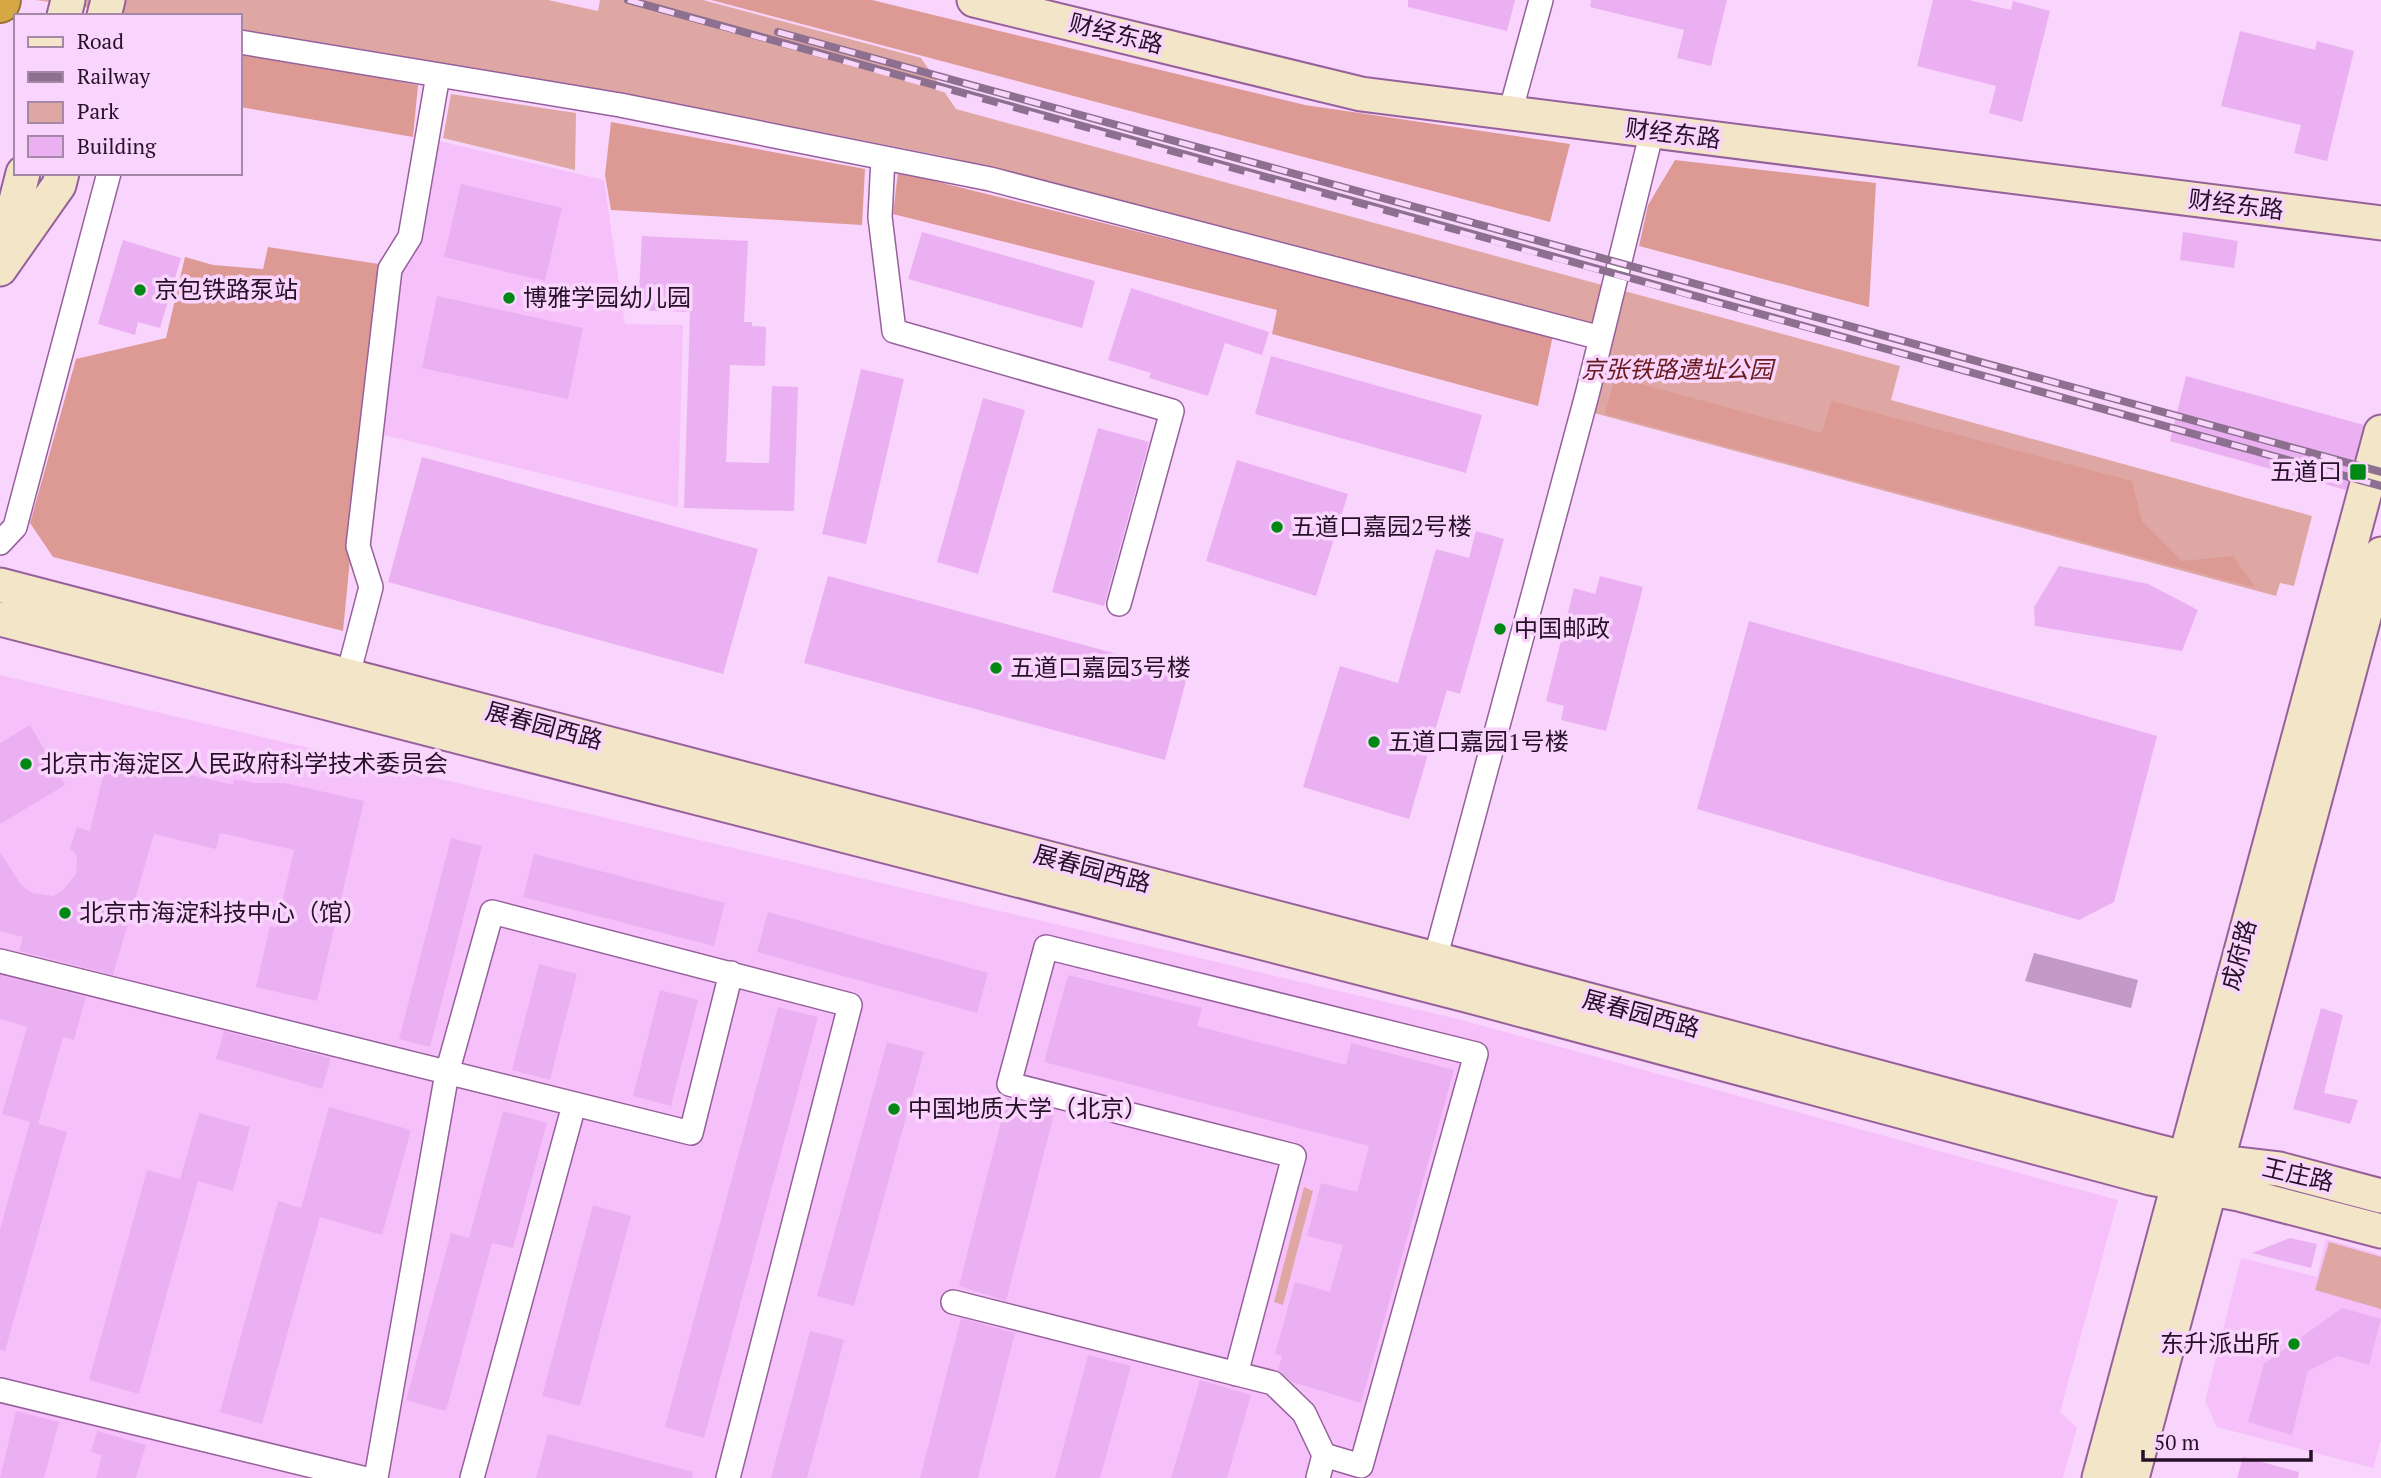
<svg xmlns="http://www.w3.org/2000/svg" width="2381" height="1478" viewBox="0 0 2381 1478" font-family="'PT Serif','Noto Sans SC',serif">
<style>
.built{fill:#f6c1fa}
.green{fill:#dea7a3}
.forest{fill:#dd9a95}
.water{fill:#c399c7}
.building{fill:#ebb0f1}
.lines{fill:none;stroke-linecap:round;stroke-linejoin:round}
.street-casing{stroke:#96609c;stroke-width:26}
.secondary-casing{stroke:#96609c;stroke-width:37}
.highway-casing{stroke:#99733b;stroke-width:42}
.street{stroke:#fff;stroke-width:23}
.secondary{stroke:#f3e5c7;stroke-width:33}
.highway{stroke:#d6a845;stroke-width:38}
.rail-casing{stroke:#8d7090;stroke-width:8}
.rail{stroke:#f9d5fd;stroke-width:5;stroke-dasharray:16;stroke-linecap:butt}
.poi-dot{fill:#008813;stroke:#f9d5fd;stroke-width:2.5}
.labels{text-anchor:middle;stroke-width:7;stroke-linejoin:round;paint-order:stroke}
.street-label{font-size:24px;fill:#271129;stroke:#f9d5fd}
.poi-label{font-size:24px;fill:#271129;stroke:#f9d5fd;text-anchor:start}
.park-label{font-size:24px;font-style:italic;fill:#681a1c;stroke:#f9d5fd}
</style>
<rect width="100%" height="100%" fill="#f9d5fd"/>
<path class="built" d="M439,141L604,180L625,324L683,325L678,507L380,434L401,271L420,240Z
M0,675L1458,1019L2118,1200L2060,1412L2077,1428L2063,1478H0Z
M2326,1239L2381,1255V1440L2373,1468L2217,1427L2205,1401L2241,1258L2317,1277Z"/>
<path class="green" d="M35,0H548L598,11L600,0H703L921,58L956,109L1900,366L1891,400L2312,516L2294,586L2280,583L2276,596L1594,413L1614,334L948,157L620,93L240,31V16H146Z
M451,94L576,113L575,170L443,138Z
M1304,1187L1313,1191L1283,1305L1274,1302Z
M2329,1242L2381,1257V1309L2315,1290Z"/>
<path class="forest" d="M711,0H872L1305,105L1570,144L1550,222Z
M240,51L418,85L413,137L240,107Z
M611,122L865,169L862,225L611,210L605,175Z
M1675,160L1876,183L1869,307L1639,246L1648,205Z
M898,172L1553,335L1538,406L1272,334L1277,310L893,214Z
M268,247L379,264L343,631L53,557L30,523L76,359L166,338L185,257L213,265L263,269Z
M1615,377L1822,433L1831,401L2132,481L2142,521L2182,561L2233,556L2256,588L1605,414Z"/>
<path class="water" d="M2034,953L2138,980L2131,1008L2025,981Z"/>
<path class="building" d="M1408,0H1515L1507,31L1408,7Z
M1591,0H1727L1711,66L1677,58L1684,30L1590,7Z
M1933,0H1969L2011,10L2013,1L2050,11L2022,122L1989,113L1996,86L1917,66Z
M2240,31L2315,50L2317,41L2354,51L2327,161L2294,153L2301,125L2221,106Z
M461,184L562,208L545,281L444,257Z
M922,232L1095,281L1082,328L908,279Z
M2183,232L2238,241L2234,268L2180,260Z
M642,236L748,241L744,322H752V326L766,327L765,366L730,365L726,462L769,463L772,386L798,387L794,511L684,508L690,312L638,310Z
M123,240L181,258L160,328L138,322L135,335L98,324Z
M1131,288L1269,332L1262,355L1225,343L1208,396L1149,378L1151,373L1108,360Z
M437,296L583,328L568,399L422,368Z
M1271,356L1482,415L1466,473L1255,414Z
M861,369L904,379L866,544L822,534Z
M2186,376L2364,425L2346,490L2170,441Z
M983,398L1025,410L978,574L937,562Z
M1098,428L1149,442L1104,606L1052,592Z
M422,457L758,549L723,674L388,582Z
M1237,460L1348,494L1316,596L1206,561Z
M1476,531L1504,539L1460,694L1447,690L1409,819L1303,787L1340,666L1398,683L1436,549L1469,558Z
M2059,566L2148,584L2198,610L2182,651L2035,626L2034,607Z
M828,576L1188,673L1165,760L804,663Z
M1600,576L1643,587L1606,731L1561,720L1564,706L1546,701L1574,588L1595,594Z
M1749,621L2157,736L2114,902L2079,920L1697,809Z
M30,725L65,785L0,824V743Z
M108,755L233,785L234,779L254,783H285L364,801L317,1001L256,987L270,926L276,928L294,850L220,833L216,849L154,834L113,975L19,951L23,937L0,931V852L21,885L32,893L53,896L63,890L76,874L77,856L70,848L77,827L90,831Z
M451,838L482,846L430,1047L399,1039Z
M534,854L725,903L714,946L523,897Z
M768,912L988,973L977,1013L757,952Z
M539,964L577,974L550,1080L512,1070Z
M0,975L86,997L74,1040L63,1037L38,1124L67,1132L5,1351L0,1350V1229L30,1122L2,1114L27,1027L0,1019Z
M1068,975L1202,1008L1197,1026L1346,1065L1351,1043L1454,1070L1361,1403L1292,1382L1278,1370L1282,1356L1275,1354L1295,1282L1330,1292L1336,1270L1343,1245L1307,1236L1321,1183L1357,1192L1369,1146L1044,1062Z
M660,990L698,1000L671,1106L633,1096Z
M778,1007L818,1017L704,1438L665,1427Z
M2321,1008L2343,1015L2324,1093L2358,1100L2350,1124L2293,1109Z
M224,1031L331,1058L322,1089L216,1059Z
M887,1042L924,1052L854,1306L817,1296Z
M1007,1098L1055,1110L1006,1301L959,1286Z
M329,1107L411,1130L382,1235L320,1217L262,1424L220,1412L278,1201L301,1208Z
M503,1111L547,1123L513,1248L492,1243L446,1411L406,1400L451,1233L469,1238Z
M199,1113L250,1127L233,1191L198,1181L139,1394L89,1380L147,1170L180,1179Z
M593,1205L631,1216L580,1406L542,1396Z
M2290,1238L2317,1244L2311,1268L2252,1253Z
M2342,1308L2381,1319L2369,1365L2338,1356L2308,1371L2292,1435L2248,1422L2264,1364Z
M961,1318L1015,1333L978,1478H920Z
M810,1331L844,1340L807,1478H771Z
M1088,1355L1131,1366L1100,1478H1055Z
M1200,1380L1251,1395L1227,1478H1171Z
M16,1411L59,1422L44,1478H0Z
M97,1431L146,1445L136,1478H96L102,1455L91,1452Z
M548,1434L693,1472L692,1478H536Z
M2243,1457L2299,1472L2298,1478H2237Z"/>
<g class="lines">
<defs>
<path id="street" d="M240,42L620,105L990,179L1601,338
M1510,113L1541,0
M883,158L880,217L894,331L1172,411L1119,604
M0,543L15,527L109,173
M348,675L371,587L358,546L390,269L410,237L438,75
M1435,959L1587,395L1652,131
M0,961L691,1133L731,973
M953,1302L1273,1383L1304,1413L1324,1455L1318,1478
M1236,1374L1294,1156L1009,1084L1046,947L1476,1054L1361,1466L1324,1455
M0,1390L362,1478
M376,1478L447,1073L492,912L850,1005L728,1478
M472,1478L574,1105"/>
<path id="secondary" d="M974,0L1361,94L2381,223
M64,16L68,0
M104,16L108,0
M3,252L23,173
M0,269L59,185L62,173
M0,585L1435,959L2156,1151L2184,1158L2279,1169L2381,1196
M0,619L1466,995L2150,1178L2239,1194L2381,1231
M2099,1478L2381,432
M2132,1478L2381,554"/>
<path id="highway" d="M0,3L1,0"/>
</defs>
<use href="#street" class="street-casing"/>
<use href="#secondary" class="secondary-casing"/>
<use href="#highway" class="highway-casing"/>
<use href="#street" class="street"/>
<use href="#secondary" class="secondary"/>
<use href="#highway" class="highway"/>
<defs>
<path id="rail" d="M628,0C1211,167 1797,323 2381,486
M778,32L2381,472"/>
</defs>
<use href="#rail" class="rail-casing"/>
<use href="#rail" class="rail"/>
</g>
<g class="poi-dot">
<circle cx="140" cy="290" r="7"/>
<circle cx="509" cy="298" r="7"/>
<rect x="2349" y="463" width="18" height="18" rx="3.5"/>
<circle cx="1277" cy="527" r="7"/>
<circle cx="1500" cy="629" r="7"/>
<circle cx="996" cy="668" r="7"/>
<circle cx="1374" cy="742" r="7"/>
<circle cx="26" cy="764" r="7"/>
<circle cx="65" cy="913" r="7"/>
<circle cx="894" cy="1109" r="7"/>
<circle cx="2294" cy="1344" r="7"/>
</g>
<g class="labels">
<g class="street-label">
<text transform="translate(1116 34) rotate(14)" y="8">财经东路</text>
<text transform="translate(1673 134) rotate(7)" y="8">财经东路</text>
<text transform="translate(2236 205) rotate(7)" y="8">财经东路</text>
<text transform="translate(544 726) rotate(15)" y="8">展春园西路</text>
<text transform="translate(1092 869) rotate(15)" y="8">展春园西路</text>
<text transform="translate(2239 955) rotate(-75)" y="8">成府路</text>
<text transform="translate(1641 1014) rotate(15)" y="8">展春园西路</text>
<text transform="translate(2298 1175) rotate(13)" y="8">王庄路</text>
</g>
<g class="poi-label">
<text x="154" y="298">京包铁路泵站</text>
<text x="523" y="306">博雅学园幼儿园</text>
<text x="2342" y="480" text-anchor="end">五道口</text>
<text x="1291" y="535">五道口嘉园2号楼</text>
<text x="1514" y="637">中国邮政</text>
<text x="1010" y="676">五道口嘉园3号楼</text>
<text x="1388" y="750">五道口嘉园1号楼</text>
<text x="40" y="772">北京市海淀区人民政府科学技术委员会</text>
<text x="79" y="921">北京市海淀科技中心（馆）</text>
<text x="908" y="1117">中国地质大学（北京）</text>
<text x="2280" y="1352" text-anchor="end">东升派出所</text>
</g>
<g class="park-label">
<text x="1677" y="378">京张铁路遗址公园</text>
</g>
</g>
<rect x="14" y="14" width="228" height="161" fill="#f9d5fd" stroke="#a587a8" stroke-width="2"/>
<rect x="28" y="37" width="35" height="10" fill="#f3e5c7" stroke="#a587a8" stroke-width="2"/>
<text x="77" y="49" font-size="21" fill="#271129">Road</text>
<rect x="28" y="72" width="35" height="10" fill="#8d7090" stroke="#a587a8" stroke-width="2"/>
<text x="77" y="84" font-size="21" fill="#271129">Railway</text>
<rect x="28" y="102" width="35" height="21" fill="#dea7a3" stroke="#a587a8" stroke-width="2"/>
<text x="77" y="119" font-size="21" fill="#271129">Park</text>
<rect x="28" y="136" width="35" height="21" fill="#ebb0f1" stroke="#a587a8" stroke-width="2"/>
<text x="77" y="154" font-size="21" fill="#271129">Building</text>
<path d="M2143 1450v10h168v-10" fill="none" stroke="#271129" stroke-width="3.5"/>
<text x="2154" y="1450" font-size="21" fill="#271129" stroke="#f9d5fd" stroke-width="5" paint-order="stroke">50 m</text>
</svg>
